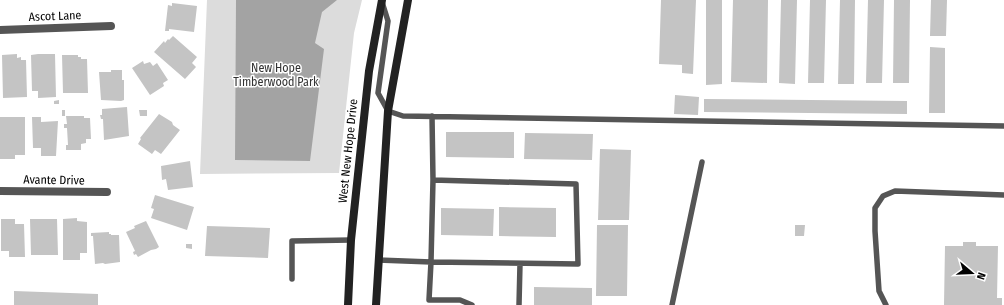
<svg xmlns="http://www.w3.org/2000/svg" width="1004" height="305" viewBox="0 0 1004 305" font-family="'Fira Sans Condensed',sans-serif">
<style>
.green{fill:#dcdcdc}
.water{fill:#a3a3a3}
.building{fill:#c4c4c4}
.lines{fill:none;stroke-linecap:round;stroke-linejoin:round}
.service{stroke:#555;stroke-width:5.5}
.minor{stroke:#555;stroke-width:8}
.secondary{stroke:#222;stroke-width:8}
.labels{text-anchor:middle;stroke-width:3;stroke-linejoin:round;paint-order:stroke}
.street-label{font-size:12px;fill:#000;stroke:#fff}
.park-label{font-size:12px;fill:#333;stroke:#fff}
</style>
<rect width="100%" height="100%" fill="#fff"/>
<path class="green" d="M207,0H362L354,33L339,173L200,174Z"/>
<path class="water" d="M236,0H337L322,12L315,43L324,49L310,161L235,160Z"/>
<path class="building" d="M661,0H696L693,74L682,73V65L659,64Z
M706,0H722V84L706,85Z
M733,0H768L767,83L731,82Z
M781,0H797L795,84L779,83Z
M810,0H826L824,83H808Z
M840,0H855L854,84H838Z
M868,0H884L882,83H866Z
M894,0H910L909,83H893Z
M931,0H947L946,36H930Z
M172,3L197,6L194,32L169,29V31H165L168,5L172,6Z
M173,36L197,57L192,63L196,67L185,79L154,52L164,41L165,43L168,39L169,40Z
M930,47L945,48V113H929Z
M17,54V58L21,57V60H26L27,97L3,98L2,55Z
M38,54H55L56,97L38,98V91H32L31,55Z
M62,55H78V57H81V59H87L88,93H63Z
M143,61L144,64L150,62L153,66L157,63L168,80L163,83L164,86L150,95L132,68Z
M111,70H122V80H124V100L121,101L101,100L99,72H111Z
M675,95L699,97L698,115L674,114Z
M704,99L907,101V114L704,112Z
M59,100V104H54V101Z
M127,107L129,136L104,140L103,119H101L100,115H102V109Z
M62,110H65V116H62Z
M139,110H147V116H140Z
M159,114L172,122L173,125L180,130L161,154L155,150L152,154L138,144L141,139L140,138Z
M66,116H84V118H90L91,139H86V143L81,144V150H66V145H68L67,128H64V124H67Z
M0,117H25V155H15V159H0Z
M32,117H41V122L58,121L56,156H41V148H33Z
M446,132H514V158L446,157Z
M525,133L593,134L592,160L524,159Z
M600,149L631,150L629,220H598Z
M190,161L193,187L168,190L166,179L162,180L161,166Z
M155,195L194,207L187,230L151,218L154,209L151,208Z
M499,207L556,208V237L499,236Z
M441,208L494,209L493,236L441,235Z
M77,218V221L87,222V253H80V260H63V219Z
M1,219H15V224H24L25,257H9V251H1Z
M30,219H57L58,255H31Z
M146,221L159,247L156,249L151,250L138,257L136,254L134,255L133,252L135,251L126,232L135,228L134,226Z
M597,225H628L627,296H596Z
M795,225H805L804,236H795Z
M207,226L270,228L268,258L205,256Z
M109,232V234H111V235H119L120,262L105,264L103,263L95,264L93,236H91V233Z
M963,242H976V246H998L997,298H1002V305H944L945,246H963Z
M186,244H192V249L186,248Z
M534,287L592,288V305H534Z
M14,291L98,294V305H14Z"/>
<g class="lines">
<path class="service" d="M382,2L388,21L378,93L388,111L403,116L1004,126
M432,116L433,180
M378,260L431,262L433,180L576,184L578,264L431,262L429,300H460L472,305
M292,279V241L351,240
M519,305L520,264
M672,305L702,162
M886,305L879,291L875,231V208L883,196L895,191L1004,195"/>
<path class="minor" d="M0,30L111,26
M0,191L107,192"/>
<path class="secondary" d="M348,305L351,240L369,71L382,0
M376,305L388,111L408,0"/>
</g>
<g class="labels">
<g class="street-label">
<text transform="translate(55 16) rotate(-2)" y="4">Ascot Lane</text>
<text transform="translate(348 151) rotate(-84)" y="4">West New Hope Drive</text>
<text transform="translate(54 180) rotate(1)" y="4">Avante Drive</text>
</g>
<g class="park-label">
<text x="276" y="72">New Hope<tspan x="276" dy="14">Timberwood Park</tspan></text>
</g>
</g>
<g transform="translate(972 273) rotate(109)" stroke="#ffffff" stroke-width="3" paint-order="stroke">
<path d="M0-3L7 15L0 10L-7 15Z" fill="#000000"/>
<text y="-6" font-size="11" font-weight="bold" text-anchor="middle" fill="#000000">N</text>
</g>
</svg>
